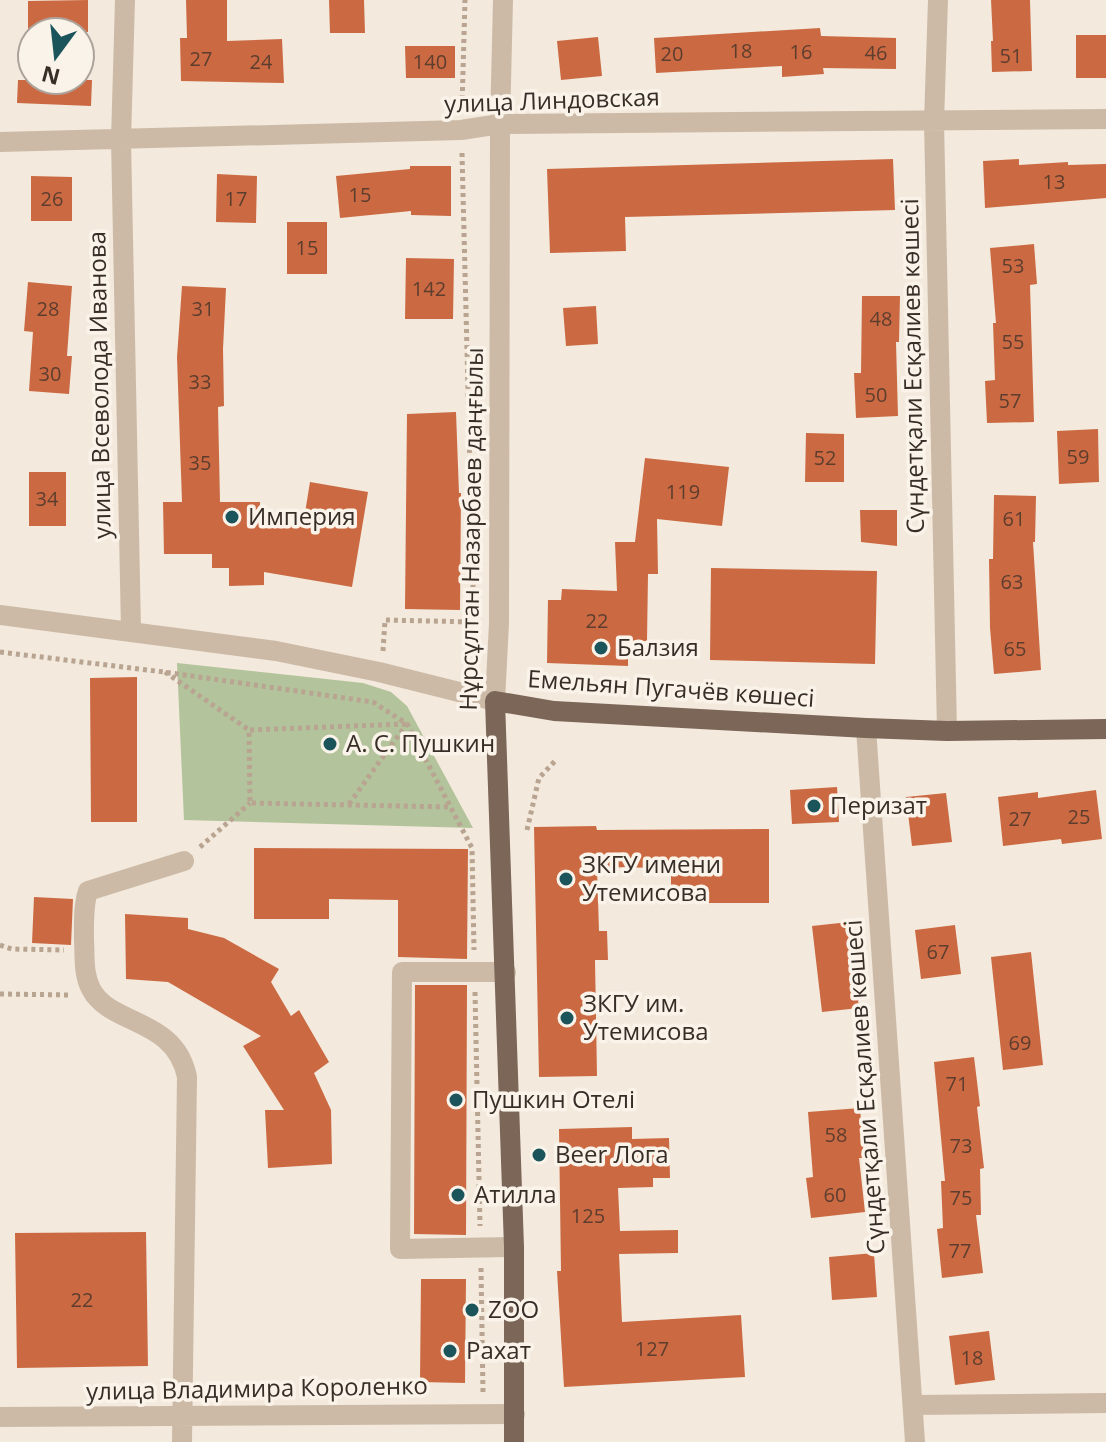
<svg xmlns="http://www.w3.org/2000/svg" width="1106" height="1442" viewBox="0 0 1106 1442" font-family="'Open Sans',sans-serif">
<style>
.green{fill:#b3c39b}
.building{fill:#cb6a42}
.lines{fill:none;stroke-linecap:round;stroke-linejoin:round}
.path{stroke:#b8a491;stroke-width:5;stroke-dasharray:4 4;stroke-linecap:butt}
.minor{stroke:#ccbaa7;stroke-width:20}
.major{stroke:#7b6658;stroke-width:20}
.poi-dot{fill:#1c545c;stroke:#faf3e9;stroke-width:3}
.labels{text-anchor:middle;stroke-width:7;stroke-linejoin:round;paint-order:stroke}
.number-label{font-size:20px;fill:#5d3d2e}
.street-label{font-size:24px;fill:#382e28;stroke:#faf3e9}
.poi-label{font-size:24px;fill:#382e28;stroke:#faf3e9;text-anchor:start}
</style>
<rect width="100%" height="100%" fill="#f3e9dc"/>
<path class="green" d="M177,663L363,683L391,692L407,706L473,828L184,820Z"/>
<path class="building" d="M88,0V32H28V1Z
M186,0H227V41L282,39L284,83L181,81L180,38H187Z
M329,0H364L365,33H330Z
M991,0H1030L1032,71L992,72L991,41H993Z
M820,28L821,36L896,38V69L823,68L824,74L782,77V66L656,73L654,38Z
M1076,35H1106V78H1076Z
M598,37L602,76L561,80L557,41Z
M405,46H455V78H406Z
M18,80H92L91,106L17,103Z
M893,159L895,210L625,217L626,251L550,253L547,169Z
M1019,159V165L1068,162V165L1106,164V198L985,208L983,161Z
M410,166H451V216L411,215V211L340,218L336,176L410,169Z
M217,174L257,176L256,223L216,222Z
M31,176L72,177V221H31Z
M287,222H327V274H287Z
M1034,244L1037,284L1030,285L1034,422L987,423L985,381L995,380L993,323H996L990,248Z
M406,258L454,259L453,319H405Z
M28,282L72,286L67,356H72L69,394L29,391L33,332L24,331Z
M182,286L226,288L223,349L224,406L218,407L220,502H260V514L305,513L310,482L368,492L352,587L264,572V585L229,586V568H212V554H164L163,502H182L177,357Z
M862,296H900L899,342H896L898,416L856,418L854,373H861Z
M596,306L598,344L566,346L563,308Z
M456,412L459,493H461L460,610L405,609L407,414Z
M1098,429L1099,482L1059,484L1057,431Z
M806,433L844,434V482H805Z
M645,458L729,467L722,526L657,519L658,574H648L647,641H628V666L547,663L548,600H561L562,589L617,591L615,542H635Z
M29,472H66V526H29Z
M994,495L1036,496L1035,542H1033L1041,670L994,674L990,628L989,559H993Z
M860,510H897V546L861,542Z
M711,568L877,571L875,664L710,660Z
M137,677V822H91L90,678Z
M837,787L839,822L792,824L790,790Z
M1096,790L1102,839L1062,844L1061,839L1003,846L998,797L1038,792V798Z
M946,793L952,842L912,846L906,797Z
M596,826L597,830L769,829V903H708V887L671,888V868L597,867L599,931H607L608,960H595L597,1076L539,1077L534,827Z
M254,848L468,849L467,959L398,957V900L329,899V919H254Z
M34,897L73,899L71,945L32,943Z
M125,914L188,918V929L224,938L279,969L271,982L291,1016L299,1010L329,1062L314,1073L331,1110L332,1164L268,1168L265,1110H284L243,1046L261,1036L168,982L126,979Z
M849,922L859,1008L822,1012L812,926Z
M955,925L961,974L921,979L915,930Z
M1031,952L1043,1065L1003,1070L991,957Z
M415,985H467L466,1235L414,1234Z
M974,1057L980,1106L977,1107L984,1168L980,1169L981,1215H976L983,1273L942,1278L937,1229L943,1228L941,1181H945L934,1062Z
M860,1108L864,1158H859L865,1212L811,1218L806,1178L813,1177L808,1112Z
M632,1127V1139L669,1138L670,1178H653V1187L618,1188L620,1231L678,1230V1253L619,1254L622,1322L741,1315L745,1377L564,1387L557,1271H561L559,1129Z
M146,1232L148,1366L17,1368L15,1233Z
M874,1253L877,1297L832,1300L829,1257Z
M421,1279H466L465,1383L420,1382Z
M989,1331L995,1380L955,1385L949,1336Z"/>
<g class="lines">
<path class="path" d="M462,107L465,0
M462,153L473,587
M383,651L385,620L474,622V617
M0,652L164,672L373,702L407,724L472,848L474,950
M165,672L249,730
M406,724L249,730L250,803L451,807
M349,804L406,725
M527,830L539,778L555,761
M200,847L250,803
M0,945L12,949L64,950
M475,992L480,1226
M0,994L71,995
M481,1268L483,1394"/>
<path class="minor" d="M125,0L121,140L131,630
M938,0L934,122L947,731
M0,142L461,130L500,124L1106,119
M0,615L276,651L379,672L495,701L499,623L500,124L503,0
M866,728L915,1442
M506,972H402L400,1249L514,1247
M913,1405L1106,1403
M0,1417L515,1414
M182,1442L187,1077C175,1017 110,1026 91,989C83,974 85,956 84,940C84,925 83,906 88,891L184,861"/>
<path class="major" d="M514,1442V1247L495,701L554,711L866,728L947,731L1106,729"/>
</g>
<g class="poi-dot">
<circle cx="232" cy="517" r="8"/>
<circle cx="601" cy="648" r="8"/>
<circle cx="330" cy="744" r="8"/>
<circle cx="814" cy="806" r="8"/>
<circle cx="566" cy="879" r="8"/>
<circle cx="567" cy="1018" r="8"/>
<circle cx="456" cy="1100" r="8"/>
<circle cx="539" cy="1155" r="8"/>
<circle cx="458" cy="1195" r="8"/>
<circle cx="472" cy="1310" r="8"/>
<circle cx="450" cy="1351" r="8"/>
</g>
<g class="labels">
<g class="number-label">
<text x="741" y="58">18</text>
<text x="801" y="59">16</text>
<text x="876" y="60">46</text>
<text x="672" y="61">20</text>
<text x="1011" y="63">51</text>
<text x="201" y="66">27</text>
<text x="261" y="69">24</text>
<text x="430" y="69">140</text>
<text x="1054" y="189">13</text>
<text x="360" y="202">15</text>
<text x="52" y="206">26</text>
<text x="236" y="206">17</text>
<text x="307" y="255">15</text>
<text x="1013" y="273">53</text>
<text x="429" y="296">142</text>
<text x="48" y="316">28</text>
<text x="203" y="316">31</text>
<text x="881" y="326">48</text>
<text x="1013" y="349">55</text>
<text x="50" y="381">30</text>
<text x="200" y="389">33</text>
<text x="876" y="402">50</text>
<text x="1010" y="408">57</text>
<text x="1078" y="464">59</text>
<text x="825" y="465">52</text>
<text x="200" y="470">35</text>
<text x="683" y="499">119</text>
<text x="47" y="506">34</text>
<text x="1014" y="526">61</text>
<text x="1012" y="589">63</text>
<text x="597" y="628">22</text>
<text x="1015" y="656">65</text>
<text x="1079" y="824">25</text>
<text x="1020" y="826">27</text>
<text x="938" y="959">67</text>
<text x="1020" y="1050">69</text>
<text x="957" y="1091">71</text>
<text x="836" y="1142">58</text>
<text x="961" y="1153">73</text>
<text x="835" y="1202">60</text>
<text x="961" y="1205">75</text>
<text x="588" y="1223">125</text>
<text x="960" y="1258">77</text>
<text x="82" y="1307">22</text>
<text x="652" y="1356">127</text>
<text x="972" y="1365">18</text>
</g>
<g class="street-label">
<text transform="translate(552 101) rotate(-2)" y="8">улица Линдовская</text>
<text transform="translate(913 366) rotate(-91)" y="8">Сүндетқали Есқалиев көшесі</text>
<text transform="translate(100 385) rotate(-91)" y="8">улица Всеволода Иванова</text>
<text transform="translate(472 529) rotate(-89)" y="8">Нұрсұлтан Назарбаев даңғылы</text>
<text transform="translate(671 689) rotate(4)" y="8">Емельян Пугачёв көшесі</text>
<text transform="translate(865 1087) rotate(-94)" y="8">Сүндетқали Есқалиев көшесі</text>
<text transform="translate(257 1389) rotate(-1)" y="8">улица Владимира Короленко</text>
</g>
<g class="poi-label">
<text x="248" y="525">Империя</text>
<text x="617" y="656">Балзия</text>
<text x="346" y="752">А. С. Пушкин</text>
<text x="830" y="814">Перизат</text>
<text x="582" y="873">ЗКГУ имени<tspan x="582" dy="28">Утемисова</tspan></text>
<text x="583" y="1012">ЗКГУ им.<tspan x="583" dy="28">Утемисова</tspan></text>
<text x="472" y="1108">Пушкин Отелі</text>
<text x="555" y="1163">Beer Лога</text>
<text x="474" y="1203">Атилла</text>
<text x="488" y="1318">ZOO</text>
<text x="466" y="1359">Рахат</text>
</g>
</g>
<g transform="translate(56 56) rotate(195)"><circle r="38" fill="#faf3e9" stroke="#aca49c" stroke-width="2"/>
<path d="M0-6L14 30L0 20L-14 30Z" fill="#1c545c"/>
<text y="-12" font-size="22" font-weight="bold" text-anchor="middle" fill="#382e28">N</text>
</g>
</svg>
